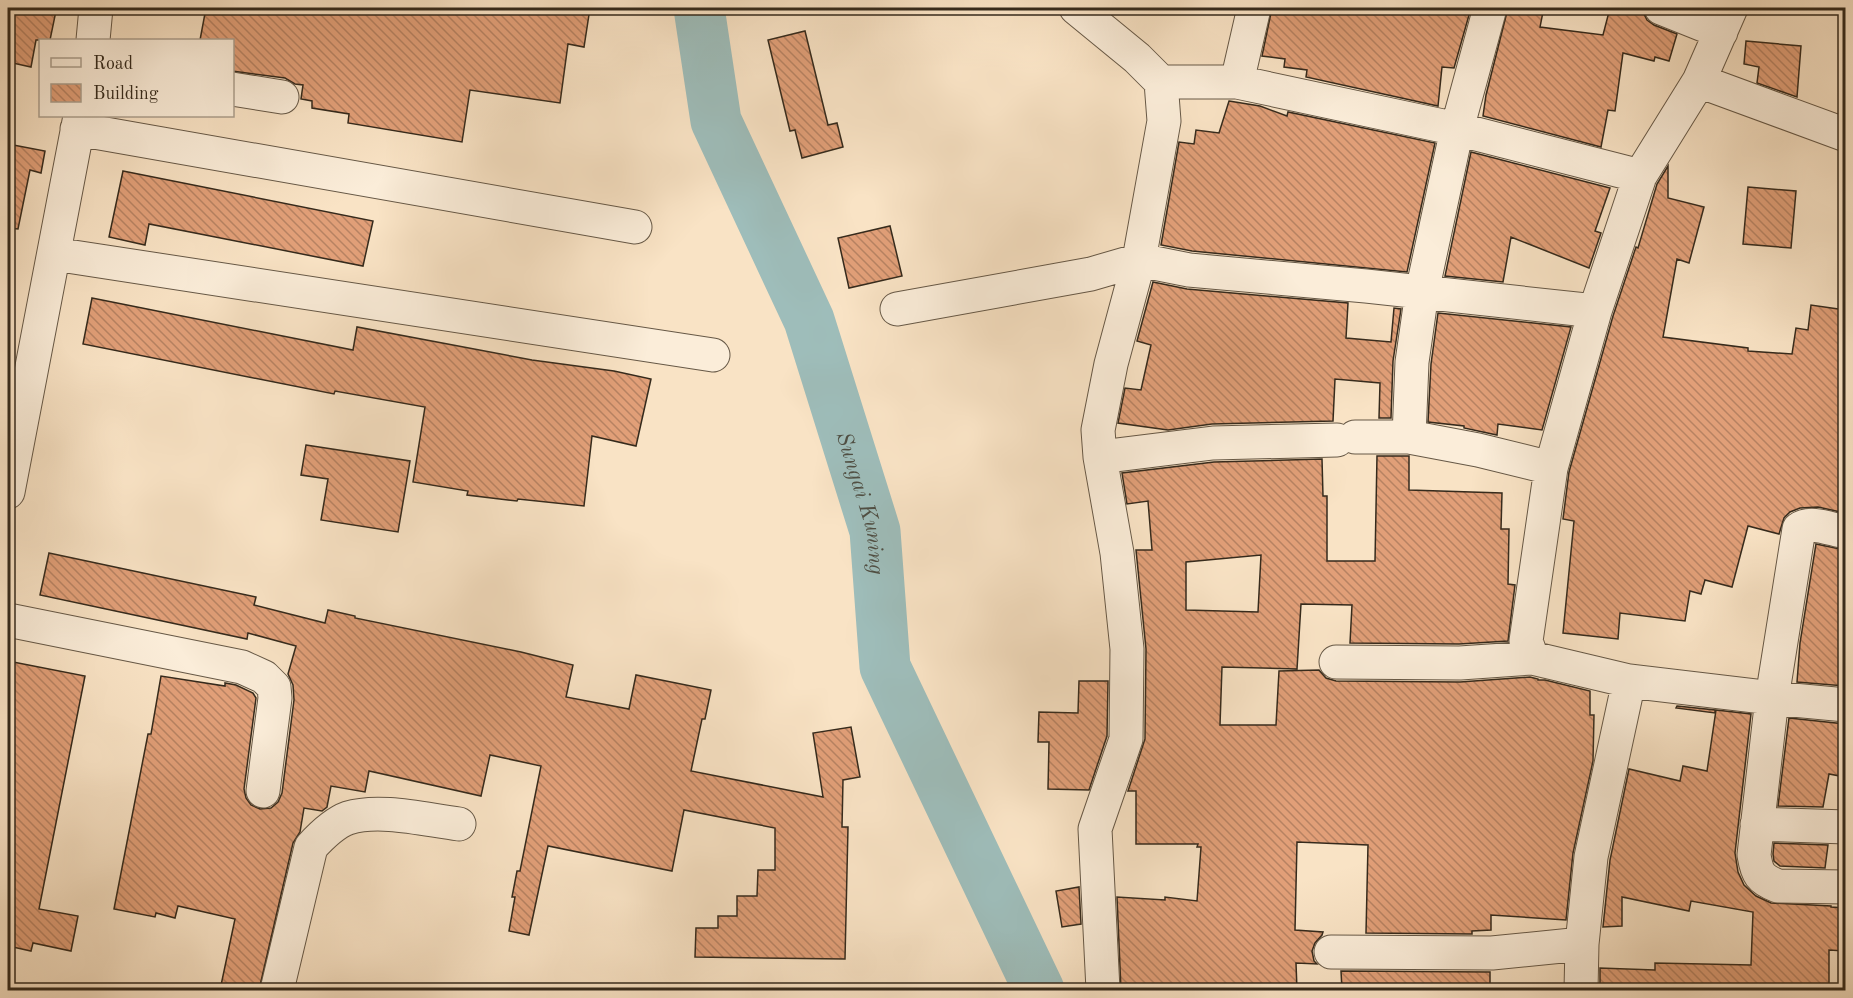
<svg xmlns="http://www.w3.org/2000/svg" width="1853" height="998" viewBox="0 0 1853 998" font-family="'Old Standard TT',serif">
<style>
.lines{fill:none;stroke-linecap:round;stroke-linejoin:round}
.river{stroke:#9ebdba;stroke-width:51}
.building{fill:url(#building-back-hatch);stroke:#352a1c;stroke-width:1.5;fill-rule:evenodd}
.minor-casing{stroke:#665846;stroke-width:35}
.minor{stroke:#fbedd9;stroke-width:33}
.labels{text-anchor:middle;stroke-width:4.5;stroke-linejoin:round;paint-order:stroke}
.water-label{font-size:22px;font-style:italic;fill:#4f4f44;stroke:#fbedd9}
</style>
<defs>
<pattern id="building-back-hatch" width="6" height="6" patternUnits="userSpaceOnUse" patternTransform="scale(1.5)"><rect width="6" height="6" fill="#e19f78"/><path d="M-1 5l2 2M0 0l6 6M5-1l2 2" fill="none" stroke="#b78262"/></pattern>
</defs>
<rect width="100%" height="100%" fill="#f9e3c5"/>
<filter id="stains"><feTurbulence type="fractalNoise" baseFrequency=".00333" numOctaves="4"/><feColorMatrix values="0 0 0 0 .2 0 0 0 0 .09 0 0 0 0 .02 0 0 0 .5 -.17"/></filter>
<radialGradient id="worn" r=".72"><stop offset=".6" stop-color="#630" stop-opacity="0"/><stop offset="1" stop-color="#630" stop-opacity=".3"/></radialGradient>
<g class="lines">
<path class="river" id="s1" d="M699,8L716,121L809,320L875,531L885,667L1039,990"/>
</g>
<path class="building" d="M8,8H35L56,11L50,40H36L31,67L8,62Z
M206,8H590L584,47L568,44L560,103L470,90L462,142L348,123L349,114L312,108V101L301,99L303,85L295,84L285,78L232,71V40H200Z
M1272,8H1471L1454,68L1442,67L1438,106L1306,77L1307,70L1284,67L1285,59L1262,56Z
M1508,8L1543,12L1540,27L1603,35L1610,8H1626L1643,12L1647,20L1654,25L1677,34L1669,61L1655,57L1654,61L1623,53L1615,111L1608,110L1601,147L1483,116L1486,95Z
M805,31L828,125L837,123L843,147L802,158L795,130L790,131L768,40Z
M1746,41L1801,46L1797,97L1757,83L1759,67L1744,64Z
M1229,101L1260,106L1287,116L1288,112L1435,143L1407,272L1192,251L1161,245L1179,142L1194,144L1196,130L1219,133Z
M8,144L45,151L41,173L30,170L18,229L8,228Z
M1471,152L1610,188L1595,231L1601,233L1589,268L1511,237L1503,282L1445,276Z
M1668,166V198L1704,207L1689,263L1677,259L1663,337L1748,348V351L1792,354L1796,328L1808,330L1811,305L1845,310V513L1818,507L1800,508L1790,512L1784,518L1779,534L1748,526L1732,587L1705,580L1701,594L1690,591L1685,621L1620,613L1618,639L1563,633L1574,521L1563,519L1569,472L1613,316L1636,247L1638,248L1657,184Z
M123,171L373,221L363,266L149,224L145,245L109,237Z
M1748,187L1796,191L1791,248L1743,244Z
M890,226L902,276L849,288L838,238Z
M1153,282L1187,289L1348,303L1346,338L1391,342L1394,308L1401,309L1393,361L1391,418H1379L1380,383L1335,379L1333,421L1212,424L1168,430L1118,423L1125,388L1141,390L1151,345L1137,341Z
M92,298L353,350L357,327L532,360L614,371L651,379L636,446L592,436L584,506L518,499L517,501L467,495L468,491L413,482L425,407L335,391L334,394L83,344Z
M1438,313L1571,327L1542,430L1498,424L1497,435L1464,428V426L1428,422L1431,364Z
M306,445L410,461L398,532L321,520L328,479L301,475Z
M1377,456H1409V490L1502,493L1501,529H1509L1508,584L1515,585L1508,641L1459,644L1350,643L1352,605L1301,604L1297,669L1222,667L1220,725H1276L1279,671L1319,670L1326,678L1336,681L1460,682L1530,677L1538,679V680H1545L1590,691V715H1594L1593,761L1573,853L1566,920L1491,915V930L1472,931V934L1366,933L1368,845L1297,842L1295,930L1323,932L1322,935L1315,943L1312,951L1314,961L1317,964L1296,963L1297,990H1121L1117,897L1165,900V897L1197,901L1201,847H1197L1198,844H1136V791H1128L1145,739L1146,649L1136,550H1152L1148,501L1127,504L1122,473L1214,462L1322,459L1323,496H1327V561H1375ZM1261,555L1258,612L1186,610V562Z
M1816,544L1845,550V686L1797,682L1800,643Z
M49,553L256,597L254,605L325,623L328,610L355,616V618L521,652L573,665L566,697L629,709L636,675L711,690L705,719H702L691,771L823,797L813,733L851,727L860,777L843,780L842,827H848L845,959L695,957L696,928H718V916H737V896H757L758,870H775V828L684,810L672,871L548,846L529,935L509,931L515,897H512L517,871H520L541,766L490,755L481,796L369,771L365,792L331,786L327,807L322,811L304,808L300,832L293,843L259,990H220L235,919L178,906L175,918L156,913L155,917L114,909L148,734H151L161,676L225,686V683L236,685L253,693L256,698L244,789L246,798L251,805L260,809L271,808L278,802L282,793L294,700L293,685L288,674L296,646L248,633L247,639L40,595Z
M8,661L85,676L39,909L78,916L71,951L33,943L31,951L8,946Z
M1079,681H1108L1107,736L1089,790L1048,789L1049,742H1038L1039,712L1078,713Z
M1677,706L1715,710V713L1676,708Z
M1716,710L1751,714L1735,853L1738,872L1744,885L1756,896L1771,903L1831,906V907L1845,908V951L1829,950V990H1600V968L1655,970V963L1751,965L1753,912L1691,901L1689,911L1622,897V926L1603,927L1610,860L1629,769L1680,781L1683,766L1707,771Z
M1789,718L1845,724V777L1829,774L1823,807L1778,806Z
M1774,843L1828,845L1825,868L1780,866L1774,861L1773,854Z
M1079,887L1081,924L1062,927L1056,891Z
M1341,971L1490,972V990H1342Z"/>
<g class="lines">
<defs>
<path id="minor" d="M1076,8L1137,58L1161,82L1164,121L1139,260L1111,364L1098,430L1100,457L1117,553L1127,649L1126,739L1095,829L1103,990
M1661,8L1721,32
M93,40L96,8
M1699,81L1846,135
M1161,82H1237L1457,129L1640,176
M1237,82L1254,8
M232,89L282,97
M77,129L635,227
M54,254L713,355
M897,309L1091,274L1139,260L1189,270L1366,286L1595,311
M1355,437H1409L1478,450L1551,468
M1409,437L1412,362L1422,292L1457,129L1490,8
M1100,457L1213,443L1337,440
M8,492L80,116
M8,620L242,667L264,677L274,687L275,698L263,791
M1336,662L1460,663L1532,658
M1629,681L1772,698L1799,529C1811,520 1832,530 1846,532
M1846,705L1772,698L1754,855C1757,874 1760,879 1778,886L1846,887
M1757,824L1846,827
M1331,952L1492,953L1582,944
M277,990L311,847C321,836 334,823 348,818C380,808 426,820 459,824
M1581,990L1582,944L1591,857L1629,681L1532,658L1526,641L1551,468L1595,311L1640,176L1699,81L1731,8"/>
</defs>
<use href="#minor" class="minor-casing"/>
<use href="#minor" class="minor"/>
</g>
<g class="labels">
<g class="water-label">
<text dy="8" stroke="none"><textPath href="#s1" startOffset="525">Sungai Kuning</textPath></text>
</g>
</g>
<rect width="1853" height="998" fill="none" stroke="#f9e3c5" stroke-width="30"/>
<rect x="9" y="9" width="1835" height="980" fill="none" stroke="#352a1c" stroke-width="3"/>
<rect x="15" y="15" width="1823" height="968" fill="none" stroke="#352a1c" stroke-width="1.5"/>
<rect x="39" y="39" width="195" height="78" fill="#fbedd9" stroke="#ac9f8d" stroke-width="1.5"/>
<rect x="51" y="58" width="30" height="9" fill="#fbedd9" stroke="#ac9f8d" stroke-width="1.5"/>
<text x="93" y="69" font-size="18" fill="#352a1c">Road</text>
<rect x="51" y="84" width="30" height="18" fill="url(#building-back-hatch)" stroke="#ac9f8d" stroke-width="1.5"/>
<text x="93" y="99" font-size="18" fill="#352a1c">Building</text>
<rect width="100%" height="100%" filter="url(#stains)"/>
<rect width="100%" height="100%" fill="url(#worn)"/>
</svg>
